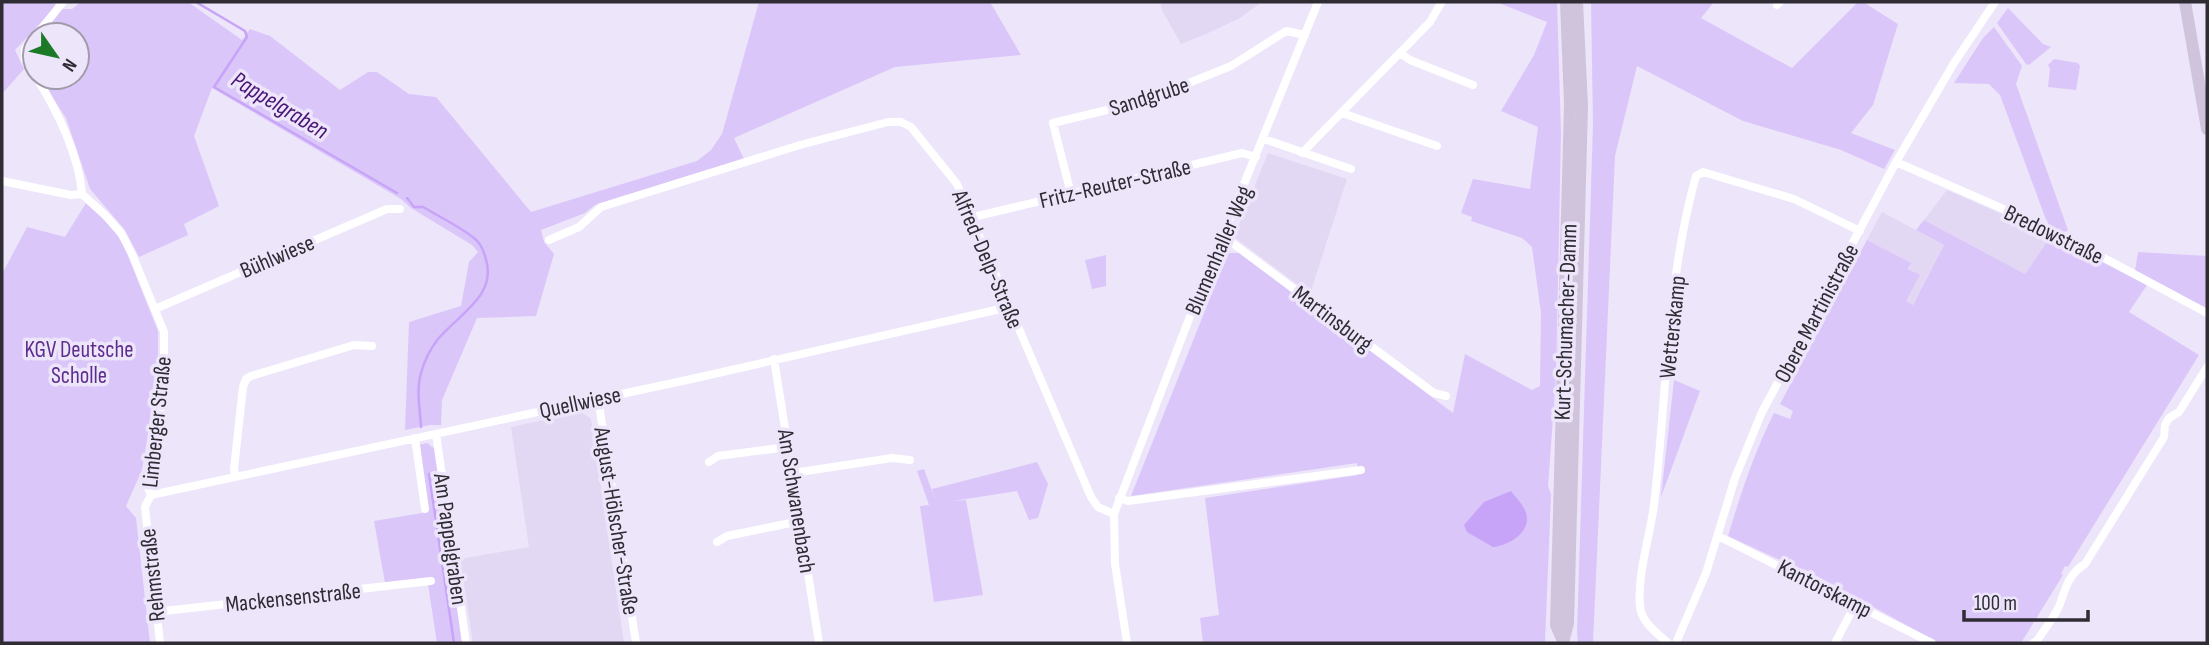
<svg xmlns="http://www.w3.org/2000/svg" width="2209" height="645" viewBox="0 0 2209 645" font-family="'Sofia Sans Condensed',sans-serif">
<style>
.built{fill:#e3d8f4}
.green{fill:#dbc6fa}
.water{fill:#c7a4f8}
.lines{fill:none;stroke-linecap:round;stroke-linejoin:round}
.stream{stroke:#c7a4f8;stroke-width:2.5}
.street{stroke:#fff;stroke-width:8}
.secondary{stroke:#cfc4dc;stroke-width:12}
.labels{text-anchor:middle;stroke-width:7;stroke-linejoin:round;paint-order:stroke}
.street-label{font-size:23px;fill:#2f2c34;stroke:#ede5fa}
.park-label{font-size:23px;fill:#5e2e8e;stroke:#ede5fa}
.water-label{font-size:24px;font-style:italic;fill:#481475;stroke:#ede5fa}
</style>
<rect width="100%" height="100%" fill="#ede5fa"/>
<path class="built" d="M1160,2H1262L1240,18L1204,35L1181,44L1162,10Z
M1268,153L1347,179L1310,294L1234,237Z
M1947,190L2051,236L2025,274L1924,220Z
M1882,212L1944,245L1913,305L1906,301L1910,263L1867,240Z
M581,412L591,419L624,643H473L460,559L529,547L511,427Z"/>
<path class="green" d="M2,2H52L57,6L15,50L24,69L2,94Z
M81,2H188L242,40L250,29L270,36L340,90L368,72H377L409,94L436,97L531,212L697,161L711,150L722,134L759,2H990L1021,55L895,67L734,138L744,159L595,205L585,213L541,230L544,242L554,254L536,316L477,318L442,400L441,425H430L405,430L409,322L461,306L469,262L478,252L472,245L411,208L401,199L212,88L194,136L219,206L184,224L188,235L139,257L125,230L90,189L66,118L39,77H77V35H39L62,9H72Z
M1496,2H1557L1561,133L1556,377L1548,486L1551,494L1545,643H1203L1200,618L1219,615L1205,498L1358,475L1357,463L1131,496L1228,253H1239L1453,413L1465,354L1532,390L1540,386L1541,313L1532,247L1522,238L1471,221L1472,217L1461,213L1473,179L1530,189L1538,127L1501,111L1534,55L1547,22Z
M1591,2H1714L1701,18L1792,68L1858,2H1863L1898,24L1873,105L1851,133L1895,150L1884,169L1841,150L1743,121L1637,66L1615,156L1593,643H1578L1577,632L1593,124Z
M2008,8L2043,44L2051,47L2029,65L2026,64L1997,23Z
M1994,27L2022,66L2016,84L2068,230L2064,233L2049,225L2045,217L2000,95L1989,84L1954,83L1983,38Z
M2054,59L2078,63L2080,66L2076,90L2048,87L2050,69L2048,65Z
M86,203L103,218L122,241L158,331V373L142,470L126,506L136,518L150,643H2V274L27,227L65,237Z
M1924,220L2025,274L2051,236L2147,285L2129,312L2199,355L2068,567L2065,566L2061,574L2063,575L2021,643H1939L1804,569L1802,570L1728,536C1741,493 1754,453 1774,413L1790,419L1793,411L1780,404L1867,240L1911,263L1908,269L1920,275L1906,301L1913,305L1944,245L1916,230Z
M2138,252L2207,256V310L2135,271Z
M1106,255V286L1092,289L1085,260Z
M1674,380L1700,391L1661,497Z
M427,443L435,449L463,643H437L427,578L385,583L374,521L422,513L427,508L418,445Z
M1037,462L1048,484L1038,518L1029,520L1017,491L953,501L966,500L983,595L934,602L920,506L929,505L917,471L924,469L935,499L932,489Z"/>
<path class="water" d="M1511,491C1515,497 1522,503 1525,510C1534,531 1510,545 1493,547L1467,532L1464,525L1484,502Z"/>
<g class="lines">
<path class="stream" d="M196,2L245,31L247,37L214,87L397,193
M407,198L414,207H423C440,217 459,226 474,238C479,242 483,249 485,256C499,295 459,314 438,339C431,348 424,362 421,373C416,390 420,409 421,427
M429,474L454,643"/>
<path class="street" d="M1777,5L1780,2
M1400,53L1410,60L1473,85
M35,76L25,60V49L63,2
M36,77C57,110 79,155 82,194L106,216L121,233L132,254L164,332V370L160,415L147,485L151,495L145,507L160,643
M1342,113L1437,146
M1264,139L1351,169
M1302,153L1430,22L1441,3
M1896,162L2017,215L2108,260L2207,313
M2,181L71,195L82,194
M1071,194L1053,123L1144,101L1231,66L1286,31L1305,35
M973,217L1242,153L1256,157
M1223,236L1434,393L1446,396
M549,240L579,227L601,207L800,145L888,122H901L911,127L957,184L1091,497L1098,507L1114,514
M155,309L387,209H400
M774,359L819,643
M598,398L636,643
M436,434L466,643
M415,438L425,509
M709,462L718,456L788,447
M793,473L892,458L910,460
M235,476L234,469L243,387L246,379L251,376L354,345L372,346
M151,495L687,380L1009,307
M1119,498L1128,501L1361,470
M1718,536L1932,643
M717,542L727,536L800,521
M155,612L431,581
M1127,643L1115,564L1114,514L1189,319L1318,2
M1668,643C1657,633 1641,622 1640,606C1637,575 1650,536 1654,505C1667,396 1666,282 1696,176L1703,172L1794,199L1860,231
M1676,643L1706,573L1735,478L1762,412L1896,162L1954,63L1995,2
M1835,643L1856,603
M2033,643L2037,641C2044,629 2057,615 2061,601C2066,586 2070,573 2085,564L2164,437L2165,425L2169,418L2179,412L2207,367"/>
<path class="secondary" d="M2185,2L2207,129
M1563,641L1556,625L1570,104L1566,2
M1563,643L1568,623L1582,106L1577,2"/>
</g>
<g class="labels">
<g class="street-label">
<text transform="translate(1149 96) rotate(-18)" y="8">Sandgrube</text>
<text transform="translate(1115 183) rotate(-13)" y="8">Fritz-Reuter-Straße</text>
<text transform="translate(2054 234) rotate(26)" y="8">Bredowstraße</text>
<text transform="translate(1218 250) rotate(-67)" y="8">Blumenhaller Weg</text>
<text transform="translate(277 256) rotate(-23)" y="8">Bühlwiese</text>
<text transform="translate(988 259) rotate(67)" y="8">Alfred-Delp-Straße</text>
<text transform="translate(1816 313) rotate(-62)" y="8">Obere Martinistraße</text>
<text transform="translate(1333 318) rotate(37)" y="8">Martinsburg</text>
<text transform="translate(1565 322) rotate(-88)" y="8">Kurt-Schumacher-Damm</text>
<text transform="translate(1672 327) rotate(-84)" y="8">Wetterskamp</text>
<text transform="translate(580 402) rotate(-12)" y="8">Quellwiese</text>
<text transform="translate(156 422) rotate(-84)" y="8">Limberger Straße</text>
<text transform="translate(797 501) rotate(81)" y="8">Am Schwanenbach</text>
<text transform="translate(617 521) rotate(81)" y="8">August-Hölscher-Straße</text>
<text transform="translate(451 539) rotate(82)" y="8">Am Pappelgraben</text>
<text transform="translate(152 575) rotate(-96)" y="8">Rehmstraße</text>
<text transform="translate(1825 588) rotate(27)" y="8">Kantorskamp</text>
<text transform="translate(293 597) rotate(-6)" y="8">Mackensenstraße</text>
</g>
<g class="park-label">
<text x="79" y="357">KGV Deutsche<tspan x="79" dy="26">Scholle</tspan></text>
</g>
<g class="water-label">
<text transform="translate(280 105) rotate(31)" y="8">Pappelgraben</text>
</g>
</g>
<rect width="2209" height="645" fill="none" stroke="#2f2c34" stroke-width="7"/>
<g transform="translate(56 56) rotate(124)"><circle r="33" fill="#ede5fa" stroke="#a19bab" stroke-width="2"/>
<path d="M0-5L12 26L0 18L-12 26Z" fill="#1c7928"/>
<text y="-10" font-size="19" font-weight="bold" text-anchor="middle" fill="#2f2c34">N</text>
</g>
<path d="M1964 610v10h124v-10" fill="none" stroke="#2f2c34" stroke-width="3.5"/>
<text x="1974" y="610" font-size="21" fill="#2f2c34" stroke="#ede5fa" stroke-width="5" paint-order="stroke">100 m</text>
</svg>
